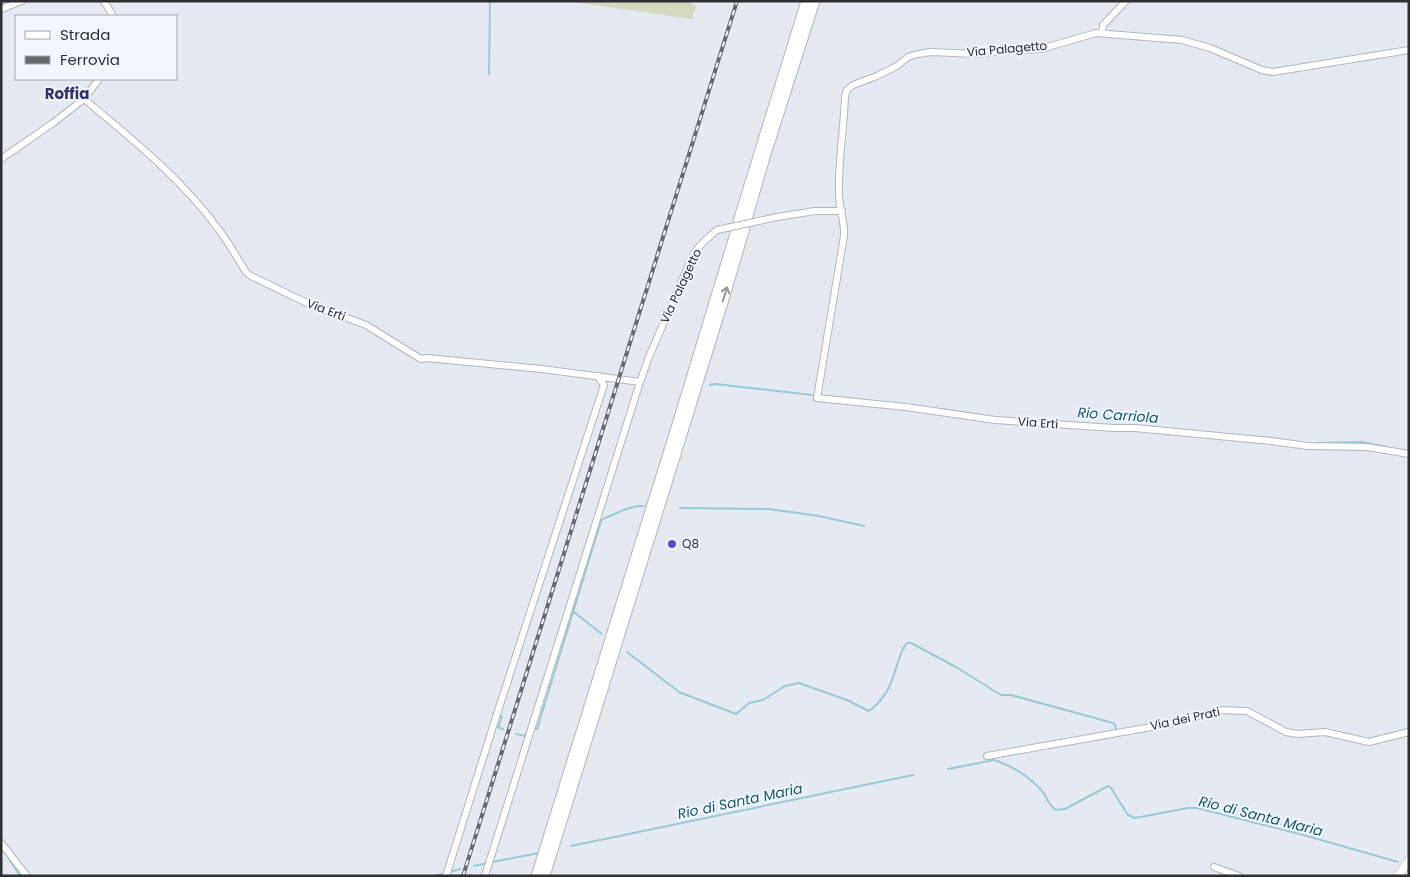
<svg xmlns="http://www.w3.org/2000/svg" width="1410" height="877" viewBox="0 0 1410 877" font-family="Poppins,sans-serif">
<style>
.green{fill:#d5dabe}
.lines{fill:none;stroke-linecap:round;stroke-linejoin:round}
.stream{stroke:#99cbd4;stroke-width:2}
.minor-casing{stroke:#b2b7c0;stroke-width:8}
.major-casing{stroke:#b2b7c0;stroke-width:9}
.highway-casing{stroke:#b2b7c0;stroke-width:11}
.minor{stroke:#fff;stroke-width:6}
.major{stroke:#fff;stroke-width:8}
.highway{stroke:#fff;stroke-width:9}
.rail-casing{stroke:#66696e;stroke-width:4}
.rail{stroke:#f2f6fe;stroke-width:2;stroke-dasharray:5.5;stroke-linecap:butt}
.minor-bridge-casing{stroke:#b2b7c0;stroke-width:8;stroke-linecap:butt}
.minor-bridge{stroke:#fff;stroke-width:6}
.oneway{stroke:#969798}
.poi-dot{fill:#554dc5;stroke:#f2f6fe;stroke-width:2}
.labels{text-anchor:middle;stroke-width:4;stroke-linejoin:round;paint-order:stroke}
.street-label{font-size:12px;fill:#2d2f32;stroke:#f2f6fe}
.poi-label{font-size:12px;fill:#2d2f32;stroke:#f2f6fe;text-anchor:start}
.water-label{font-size:14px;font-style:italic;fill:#165b65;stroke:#f2f6fe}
.quarter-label{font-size:15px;font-weight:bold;fill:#34336e;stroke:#f2f6fe}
</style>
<rect width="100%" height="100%" fill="#e4e9f2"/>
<path class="green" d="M565,1H689L696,7L692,19Z"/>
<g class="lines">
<path class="stream" d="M1,5L10,1
M489,74L490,1
M710,385L715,384L812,395
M942,409L986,416
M1317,443L1362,442L1387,447
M680,508L769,509L819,516L864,526
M574,612L602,634
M627,652L679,692L736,714L749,703L763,700L785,686L799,683L847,700L869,711C884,700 891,686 896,668C899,659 901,650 907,643H911L956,667L1001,695H1011L1113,723L1115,725L1116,729
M493,713L502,717L498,727L503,729
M534,729H537L601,521L603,519C616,514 630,505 644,506
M516,734L525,736L528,728H529
M948,769L994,760C1011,765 1030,777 1042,791C1049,799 1046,803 1056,810L1065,809L1108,786L1111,788L1128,815L1135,818L1188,808H1197L1300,834L1398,862
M571,846L913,775
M1,849L5,853
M9,859L20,876
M492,862L539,853
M474,866L488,863
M450,872L460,869
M433,876L446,873"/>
<defs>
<path id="minor" d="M104,1L113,16
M1,9L22,1
M1102,33L1103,25L1126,1
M1409,50L1273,72L1262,70L1210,48L1182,40L1096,33L1041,49L998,51L976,54L931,52L918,54L908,57L897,66L877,76L853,85L847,90L845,96C844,128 838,161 839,194C839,208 845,222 844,236L817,398L906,407L995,420L1114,428H1135L1271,441L1308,446L1367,447L1409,454
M84,99C132,139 182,179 219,230C229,243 237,258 246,272L251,276L307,303L366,325L421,359L427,358L542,369L640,382
M1,159L53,123L84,99L99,79
M777,217L815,211H842
M987,756L1174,723L1219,710L1247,711L1286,732L1297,734L1325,732L1369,742L1409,732
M1,843L27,876
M1214,867L1239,876
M446,876L496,717L604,385L597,376
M485,876L640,382L649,357L693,255C699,244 708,238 717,230"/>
<path id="major" d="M1398,876L1409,860"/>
<path id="highway" d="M747,219L767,151L815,1
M738,221L806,1
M536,876L675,431L736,230
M545,876L725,296L745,228"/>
</defs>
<use href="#minor" class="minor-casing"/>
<use href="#major" class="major-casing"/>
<use href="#highway" class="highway-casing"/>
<use href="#minor" class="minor"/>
<use href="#major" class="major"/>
<use href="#highway" class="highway"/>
<defs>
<path id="rail" d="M463,876L737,1"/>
</defs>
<use href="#rail" class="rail-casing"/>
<use href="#rail" class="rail"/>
<defs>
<path id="minor-bridge" d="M717,230L777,217"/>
</defs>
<use href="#minor-bridge" class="minor-bridge-casing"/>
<use href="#minor-bridge" class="minor-bridge"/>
</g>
<defs><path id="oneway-shaft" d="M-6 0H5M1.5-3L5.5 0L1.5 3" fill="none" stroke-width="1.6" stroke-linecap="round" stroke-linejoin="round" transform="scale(1.25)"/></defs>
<use class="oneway" href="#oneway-shaft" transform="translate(725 294) rotate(-73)"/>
<circle class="poi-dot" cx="672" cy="544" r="5"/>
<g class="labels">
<g class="street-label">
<text transform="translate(1007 49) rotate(-5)" y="4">Via Palagetto</text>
<text transform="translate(681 286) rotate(-65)" y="4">Via Palagetto</text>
<text transform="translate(326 310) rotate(21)" y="4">Via Erti</text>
<text transform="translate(1038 423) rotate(4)" y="4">Via Erti</text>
<text transform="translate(1185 719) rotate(-12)" y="4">Via dei Prati</text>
</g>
<g class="poi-label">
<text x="682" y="548">Q8</text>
</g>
<g class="water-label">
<text transform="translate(1118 415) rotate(4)" y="5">Rio Carriola</text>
<text transform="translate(740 801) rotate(-12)" y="5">Rio di Santa Maria</text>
<text transform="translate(1261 816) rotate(14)" y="5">Rio di Santa Maria</text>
</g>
<g class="quarter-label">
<text x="67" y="99">Roffia</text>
</g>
</g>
<rect width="1410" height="877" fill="none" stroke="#2d2f32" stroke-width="5"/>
<rect x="15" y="15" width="162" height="65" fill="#f2f6fe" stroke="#a3a6ac"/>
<rect x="25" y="31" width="25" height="8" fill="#ffffff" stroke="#a3a6ac"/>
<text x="60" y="40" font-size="15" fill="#2d2f32">Strada</text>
<rect x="25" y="56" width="25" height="8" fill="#66696e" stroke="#a3a6ac"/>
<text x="60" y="65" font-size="15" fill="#2d2f32">Ferrovia</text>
</svg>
